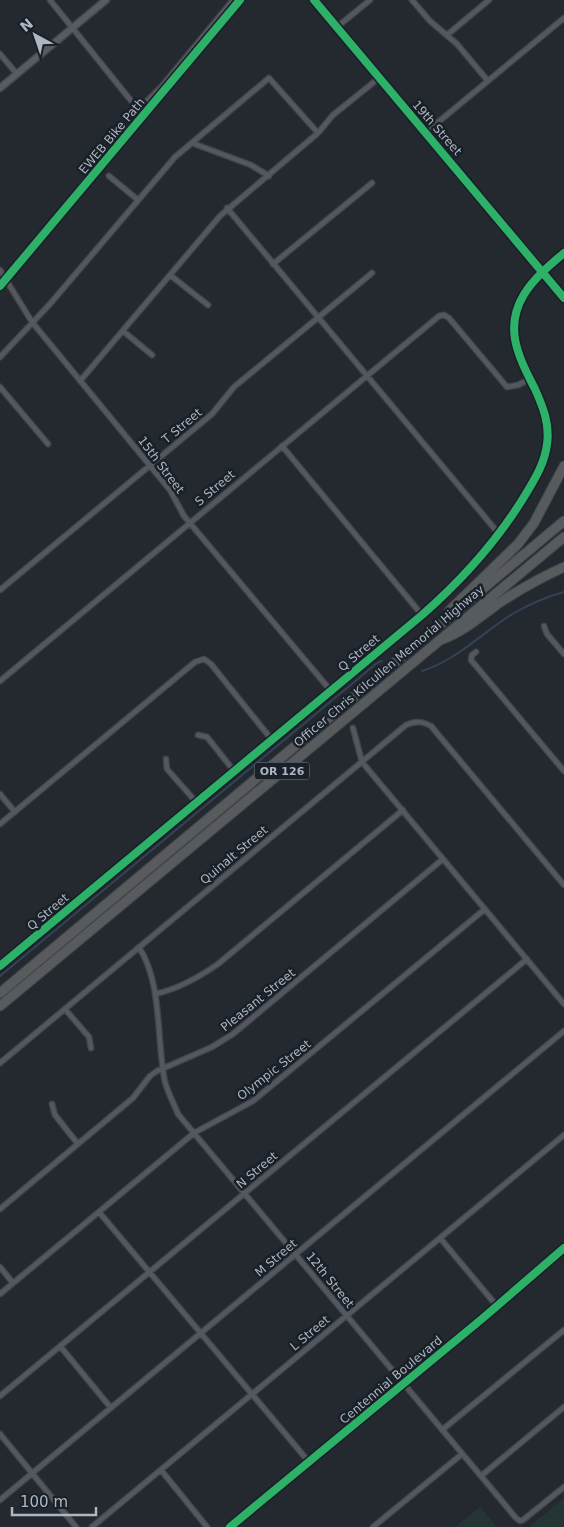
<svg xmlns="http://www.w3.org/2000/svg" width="564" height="1527" viewBox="0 0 564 1527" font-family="'DejaVu Sans',sans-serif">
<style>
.green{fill:#253535}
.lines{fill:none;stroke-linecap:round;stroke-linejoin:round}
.stream{stroke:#334255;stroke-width:2}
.street-casing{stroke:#404348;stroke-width:7}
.secondary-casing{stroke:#404348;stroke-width:9}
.highway-casing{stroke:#41454b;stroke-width:11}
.street{stroke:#54585e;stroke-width:4.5}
.secondary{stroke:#585c62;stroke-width:6}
.highway{stroke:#585b5e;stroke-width:9}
.cycleway-casing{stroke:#192028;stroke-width:11}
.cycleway{stroke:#2db169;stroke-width:8}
.labels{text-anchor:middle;stroke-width:5;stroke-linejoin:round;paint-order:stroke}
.shield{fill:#192028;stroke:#818993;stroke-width:1}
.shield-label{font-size:11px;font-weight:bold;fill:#adb6c1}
.street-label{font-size:12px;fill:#adb6c1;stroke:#192028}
</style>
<rect width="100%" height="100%" fill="#24292f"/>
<path class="green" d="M564,1498V1527H529Z
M480,1507L497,1527H455Z"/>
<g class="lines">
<path class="stream" d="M422,671C457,660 483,632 514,613C530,604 546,597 564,592
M0,976L377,663L382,661"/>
<defs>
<path id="street" d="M50,0L128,97L134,104L140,106L145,103L162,86L233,0
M412,0L430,21L457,44L488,81
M337,27L370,0
M447,35L489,0
M0,54L17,74
M425,133L564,18
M192,143L251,165L269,176
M109,176L138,200
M227,208L499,534
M273,264L372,183
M0,270L32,322L170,490L184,516L331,691
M170,275L208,305
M123,331L152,355
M0,357L50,304L175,157L269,78L318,133
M80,381L220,216L318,133L333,115L379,78
M0,387L48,444
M282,446L422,615
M0,590L212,414L234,387L372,273
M544,626L547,634L564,654
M476,652L472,655L471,660L564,771
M0,681L439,316L444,315L449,318L507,387L518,385L530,379
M353,728L362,762L564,1004
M198,735L207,737L234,771
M166,759L167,769L197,803
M0,794L15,812
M0,824L195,662L204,659L211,664L272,740
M139,947C163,985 156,1039 165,1082C168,1093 174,1104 178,1114L516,1518L520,1521L523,1520L564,1487
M155,994C178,989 198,978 218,964L403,810
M65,1009L89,1037L91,1048
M0,1063L406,725C416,721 422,721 431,726L564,885
M52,1104L55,1115L78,1144
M0,1209L133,1098L150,1076L157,1071L212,1047L233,1034L443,859
M99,1212L309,1462
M440,1238L496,1305
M0,1267L13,1283
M0,1294L194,1133L253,1101L485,909
M60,1346L111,1408
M0,1396L527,959
M442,1430L564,1330
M0,1434L76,1527
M161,1470L207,1527
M481,1476L564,1407
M0,1500L564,1031
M92,1527L564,1135
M373,1527L462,1454"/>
<path id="secondary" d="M314,0L564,298
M0,88L106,0
M0,966L422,615C463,579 499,539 527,492C536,477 545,462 547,444C550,424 543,407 535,389C529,377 522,365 518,351C503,306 533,279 564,253
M230,1527L483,1318L564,1248"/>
<path id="highway" d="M449,611L518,544L534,523L564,466
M443,639C464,631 481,616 499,603C519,590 542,577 564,567
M0,993L564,521
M0,1006L564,537"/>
</defs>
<use href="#street" class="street-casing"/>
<use href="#secondary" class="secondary-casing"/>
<use href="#highway" class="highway-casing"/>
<use href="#street" class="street"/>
<use href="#secondary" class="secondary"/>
<use href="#highway" class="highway"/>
<defs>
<path id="cycleway" d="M314,0L564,298
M0,286L240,0
M0,966L422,615C463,579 499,539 527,492C536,477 545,462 547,444C550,424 543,407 535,389C529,377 522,365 518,351C503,306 533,279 564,253
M230,1527L483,1318L564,1248"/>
</defs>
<use href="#cycleway" class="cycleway-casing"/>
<use href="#cycleway" class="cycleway"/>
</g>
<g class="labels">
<rect class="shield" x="254.5" y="762.5" width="55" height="17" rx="4"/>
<g class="shield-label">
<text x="282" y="775">OR 126</text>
</g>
<g class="street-label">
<text transform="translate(437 128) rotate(49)" y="4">19th Street</text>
<text transform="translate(112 136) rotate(-50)" y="4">EWEB Bike Path</text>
<text transform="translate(182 426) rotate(-40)" y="4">T Street</text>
<text transform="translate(161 465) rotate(53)" y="4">15th Street</text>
<text transform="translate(215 488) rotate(-40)" y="4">S Street</text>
<text transform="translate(359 653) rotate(-40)" y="4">Q Street</text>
<text transform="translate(389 666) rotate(-40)" y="4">Officer Chris Kilcullen Memorial Highway</text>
<text transform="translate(234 855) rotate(-40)" y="4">Quinalt Street</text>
<text transform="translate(48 912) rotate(-40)" y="4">Q Street</text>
<text transform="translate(258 1000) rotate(-39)" y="4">Pleasant Street</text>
<text transform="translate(274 1070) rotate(-38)" y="4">Olympic Street</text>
<text transform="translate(257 1170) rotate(-40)" y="4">N Street</text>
<text transform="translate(276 1258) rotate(-40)" y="4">M Street</text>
<text transform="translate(330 1280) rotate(51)" y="4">12th Street</text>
<text transform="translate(310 1333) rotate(-40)" y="4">L Street</text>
<text transform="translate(391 1380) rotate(-40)" y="4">Centennial Boulevard</text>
</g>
</g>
<g transform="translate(35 35) rotate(320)" stroke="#192028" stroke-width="4" paint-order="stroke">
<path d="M0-4L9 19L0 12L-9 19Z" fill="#adb6c1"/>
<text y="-8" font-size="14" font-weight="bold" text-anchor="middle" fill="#adb6c1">N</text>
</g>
<path d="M12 1507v8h84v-8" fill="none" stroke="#adb6c1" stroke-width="2.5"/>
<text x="20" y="1507" font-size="15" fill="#adb6c1" stroke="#192028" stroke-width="4" paint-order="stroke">100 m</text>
</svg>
